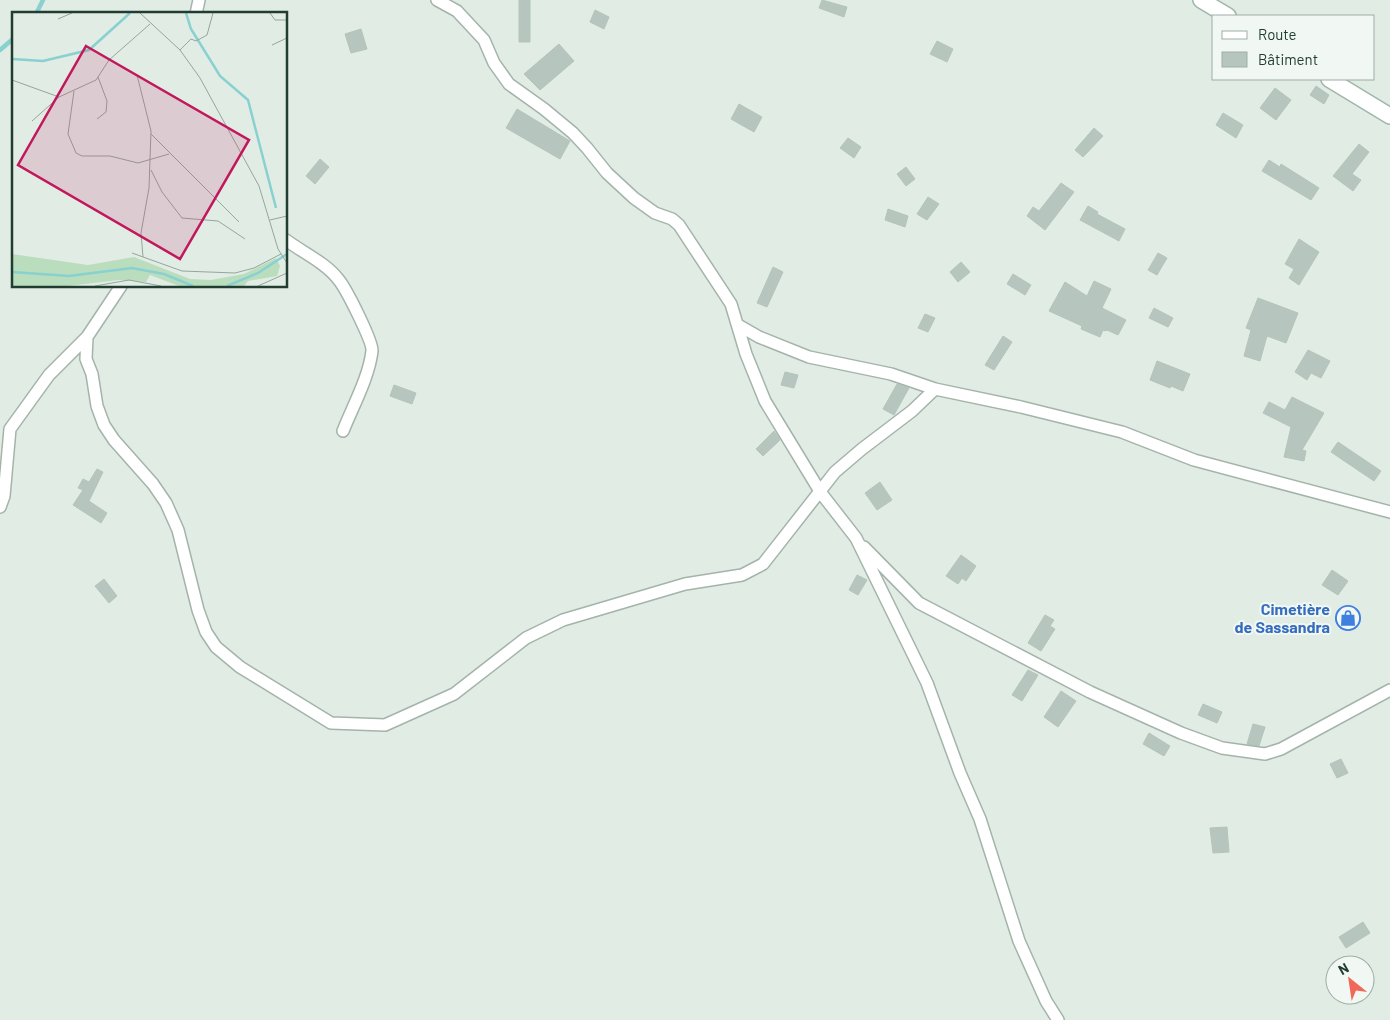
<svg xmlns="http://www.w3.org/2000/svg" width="1390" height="1020" viewBox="0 0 1390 1020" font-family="Barlow,sans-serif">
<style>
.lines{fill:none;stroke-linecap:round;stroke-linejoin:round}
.stream{stroke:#89d1d0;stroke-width:4.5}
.building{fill:#b6c6be;stroke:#b3c5bb}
.minor-casing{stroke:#a4b4ab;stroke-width:14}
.secondary-casing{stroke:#9fb7ab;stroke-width:18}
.minor{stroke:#fff;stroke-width:11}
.secondary{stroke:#fff;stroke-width:15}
.labels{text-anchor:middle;stroke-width:4;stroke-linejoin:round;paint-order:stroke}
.shop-label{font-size:16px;font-weight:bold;fill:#366cbe;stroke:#f1f8f4;text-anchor:end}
.inset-river{fill:none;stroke:#89d1d0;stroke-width:2.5}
.inset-road{fill:none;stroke:#94a69d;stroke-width:1}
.view{fill:#c2185b;fill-opacity:0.15;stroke:#c2185b;stroke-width:2.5}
.inset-edge{fill:none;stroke:#213c31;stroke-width:2.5}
</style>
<rect width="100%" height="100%" fill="#e1ece5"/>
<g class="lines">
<path class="stream" d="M36,14L43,0
M0,50L14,38"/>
</g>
<path class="building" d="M519,0H530V42H519Z
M822,0L847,7L844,17L819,8Z
M595,10L609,17L604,29L590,22Z
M361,29L367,49L351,53L345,34Z
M937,41L953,49L947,62L930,54Z
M559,44L574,61L540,90L524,74Z
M1316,86L1329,95L1324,104L1310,95Z
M1275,88L1291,100L1276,120L1260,108Z
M739,104L762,117L754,132L731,119Z
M517,109L570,141L560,159L506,128Z
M1223,113L1243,125L1236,138L1216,125Z
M1094,128L1103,136L1083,157L1075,150Z
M848,138L861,147L854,158L840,148Z
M1359,144L1369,152L1352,174L1361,180L1353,191L1333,176Z
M320,159L329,167L315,184L306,176Z
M1269,160L1280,167L1281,164L1319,188L1311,200L1262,171Z
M906,167L915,179L906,186L897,174Z
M1061,183L1074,192L1045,230L1027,216L1033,207L1039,211Z
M928,197L939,204L927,220L917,214Z
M1088,206L1098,212L1097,214L1125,229L1119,241L1080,220Z
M888,209L908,216L905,227L885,220Z
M1299,239L1319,252L1299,285L1289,278L1294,269L1285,264Z
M1158,253L1167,258L1157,275L1148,270Z
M961,262L970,272L958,282L950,272Z
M773,267L783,272L767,307L757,303Z
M1013,274L1031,285L1025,295L1007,284Z
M1094,281L1111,289L1102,308L1126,320L1118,335L1107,330L1106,331L1103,330L1100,337L1081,329L1082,326L1049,311L1065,282L1087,296Z
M1258,298L1298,313L1286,343L1267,336L1260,361L1244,356L1251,330L1246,328Z
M1154,308L1173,318L1168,327L1149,318Z
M925,314L935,318L928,332L918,328Z
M1003,336L1012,342L994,370L985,365Z
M1308,350L1330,361L1321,378L1311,373L1307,380L1295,372Z
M1157,361L1190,374L1183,391L1171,386L1170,388L1150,380Z
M785,372L798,375L794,388L781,385Z
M897,384L909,388L894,415L883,409Z
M394,385L416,393L412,404L390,396Z
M1292,397L1324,413L1302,450L1306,451L1304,461L1284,457L1291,427L1263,413L1269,402L1285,410Z
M774,431L780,440L763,456L756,449Z
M1338,442L1381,471L1374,481L1331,452Z
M97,469L103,472L89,501L107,513L101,523L73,505L83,490L78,488L83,479L89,482Z
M880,482L892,500L877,510L865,493Z
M961,555L976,566L966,581L962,578L958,584L946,576Z
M1332,570L1348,581L1338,595L1322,585Z
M857,575L867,580L858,595L849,590Z
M104,579L117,596L109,603L95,586Z
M1045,615L1054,620L1050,626L1055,629L1041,651L1028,643Z
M1028,670L1038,675L1022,701L1012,695Z
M1061,691L1076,701L1058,727L1044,717Z
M1203,704L1222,712L1217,723L1198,715Z
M1253,724L1265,727L1259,746L1247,744Z
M1149,733L1170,746L1164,756L1143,744Z
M1341,759L1348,773L1337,778L1330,764Z
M1227,827L1229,852L1213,853L1210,828Z
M1363,922L1370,933L1346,948L1339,937Z"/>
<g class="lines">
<defs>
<path id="minor" d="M437,0L457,11L484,40L494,63L509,84L544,109L573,133L587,148L607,173L634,198L655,213L672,219L679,225L731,304L746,354L765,401L821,493L856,538L927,683L960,773L980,819L1019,941L1046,1001L1058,1020
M196,14L199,0
M286,240C302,252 326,263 338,279C346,288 373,342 372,351C369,377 353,406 343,431
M738,325L759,337L809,357L891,374L935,389L1021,407L1122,432L1194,460L1390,512
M87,337L86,359L92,374L97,406L104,425L114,440L153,484L166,503L178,530L198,610L206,632L216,647L240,667L331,723L385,725L454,694L526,638L563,620L685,584L742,575L763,564L835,472L862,449L912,411L935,389
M0,507L4,496L10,429L49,375L87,337L121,286
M864,547L919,603L1090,692L1181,733L1222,748L1265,754L1281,749L1390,690"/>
<path id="secondary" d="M1201,0L1228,16
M1329,79L1390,116"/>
</defs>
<use href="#minor" class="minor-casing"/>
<use href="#secondary" class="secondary-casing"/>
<use href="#minor" class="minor"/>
<use href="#secondary" class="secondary"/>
</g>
<defs>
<symbol id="shop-ring" viewBox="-11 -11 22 22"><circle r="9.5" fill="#f1f8f4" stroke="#3f7fe0" stroke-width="1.5"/><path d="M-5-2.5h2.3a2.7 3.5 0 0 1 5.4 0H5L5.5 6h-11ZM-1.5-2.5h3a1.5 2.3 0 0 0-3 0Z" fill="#3f7fe0"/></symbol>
</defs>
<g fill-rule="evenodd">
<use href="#shop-ring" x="1334" y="604" width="28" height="28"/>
</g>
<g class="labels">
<g class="shop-label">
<text x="1330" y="615">Cimetière<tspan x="1330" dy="18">de Sassandra</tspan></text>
</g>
</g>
<g transform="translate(12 12)">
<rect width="275" height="275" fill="#e1ece5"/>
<path d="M0,242L76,253L122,245L178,267L199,268L232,262L264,246L268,254L265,264L236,269L232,274H167L138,263L134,270L107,268L56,274H0Z" fill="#baddbe"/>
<path class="inset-river" d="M174,1L179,17L208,64L236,88L264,196M0,47L31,49L77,38L118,1M0,260L57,264L120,256L152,262L181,274M215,274L246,261L275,242"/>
<path class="inset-road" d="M128,1L168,38L188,66L247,174L266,237L275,251M258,1L263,8H275M46,7L60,1M260,33L275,26M168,38L179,27L184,29L195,23L201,1M125,63L139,119L137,176L129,221L131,245M0,68L47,85M62,79L56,122L64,141L70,144H98L126,151L157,142M85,107L94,100L95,89L86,65M20,109L47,85L84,68L97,48L138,12M139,122L227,210M139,158L150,180L170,206L206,209L233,227M258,208L275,204M120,241L170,259L223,261L242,256L269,242M83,274L117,268L149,274M246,274L275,261"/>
<path class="view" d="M74,34L237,128L168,247L6,153Z"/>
<rect width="275" height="275" class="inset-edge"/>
</g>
<rect x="1212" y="15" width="162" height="65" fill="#f1f8f4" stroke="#9eada6"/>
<rect x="1222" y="31" width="25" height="8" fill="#ffffff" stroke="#9eada6"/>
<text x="1258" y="40" font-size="15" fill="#213c31">Route</text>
<rect x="1222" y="52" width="25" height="15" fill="#b6c6be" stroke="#9eada6"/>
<text x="1258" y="65" font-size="15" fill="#213c31">Bâtiment</text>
<g transform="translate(1350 980) rotate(330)"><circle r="24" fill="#f1f8f4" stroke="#9eada6"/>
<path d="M0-4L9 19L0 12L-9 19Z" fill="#f16759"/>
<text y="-8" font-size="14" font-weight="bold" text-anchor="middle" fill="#213c31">N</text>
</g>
</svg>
